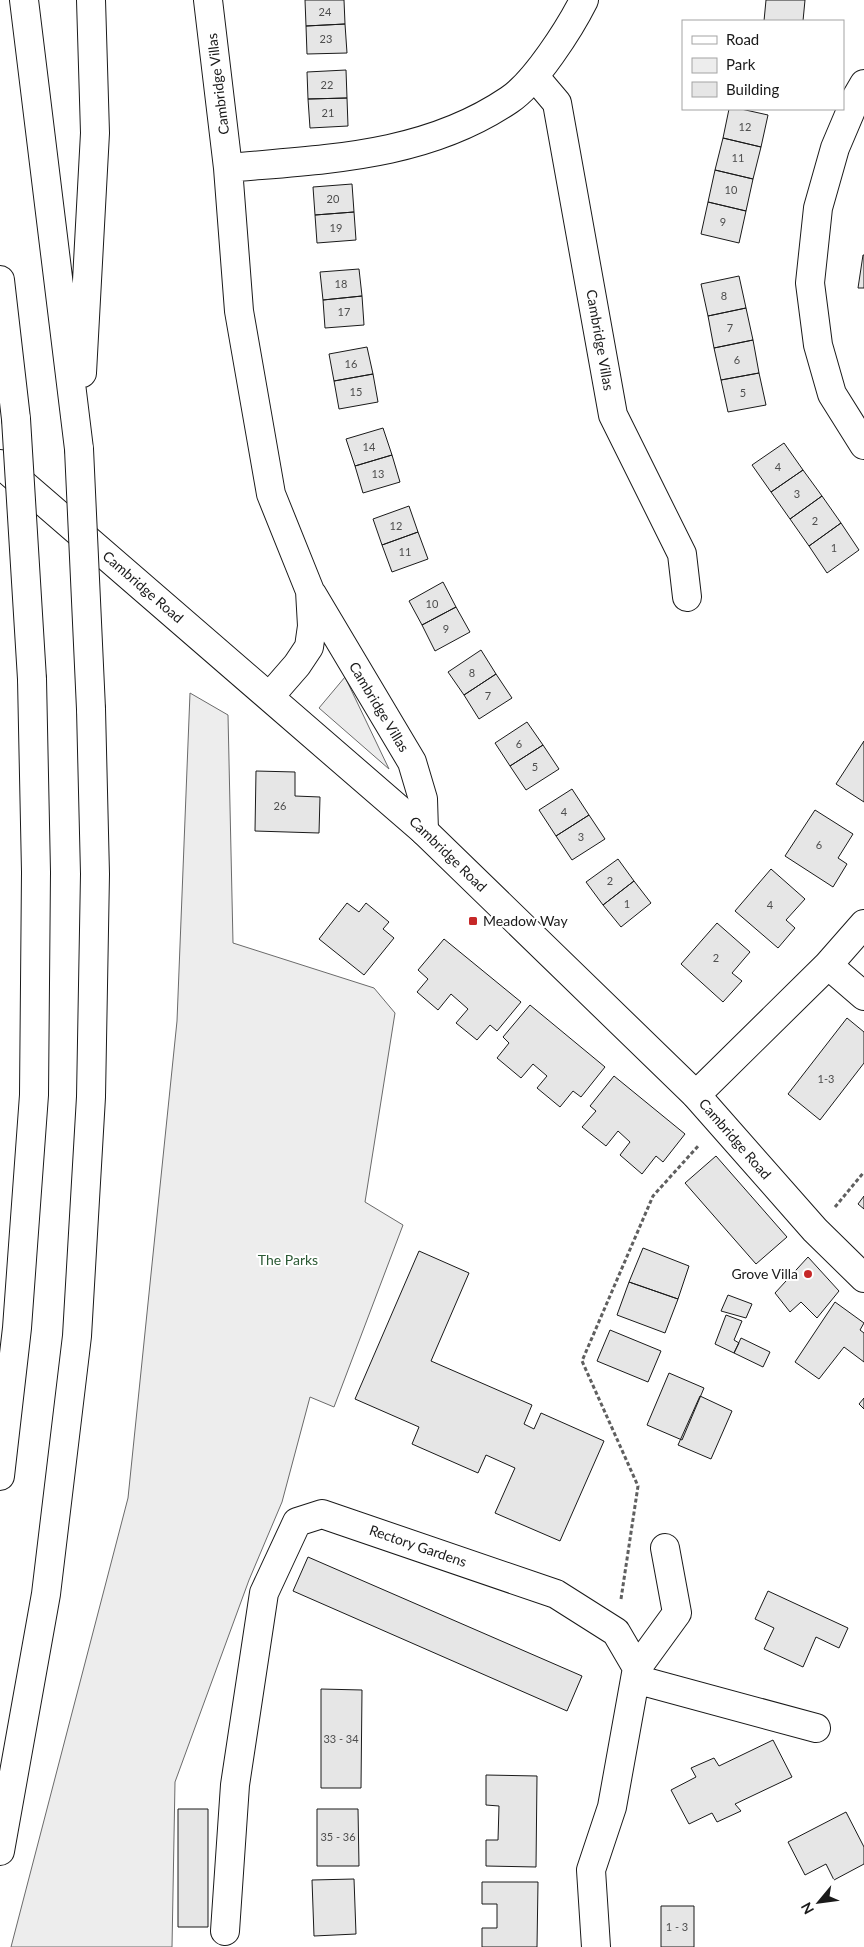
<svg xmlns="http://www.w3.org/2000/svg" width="864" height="1947" viewBox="0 0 864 1947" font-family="Lato,sans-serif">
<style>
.green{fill:#ededed;stroke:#6a6a6a}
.building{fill:#e6e6e6;stroke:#1a1a1a}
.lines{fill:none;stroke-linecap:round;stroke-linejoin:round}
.minor-casing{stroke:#1a1a1a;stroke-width:30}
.major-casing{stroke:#1a1a1a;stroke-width:30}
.path{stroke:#5f5f5f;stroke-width:3;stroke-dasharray:4 2.5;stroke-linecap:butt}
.minor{stroke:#fff;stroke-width:28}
.major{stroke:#fff;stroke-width:28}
.major-bridge-casing{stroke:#1a1a1a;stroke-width:30;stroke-linecap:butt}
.major-bridge{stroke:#fff;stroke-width:28}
.poi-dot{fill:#c62828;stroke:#fff;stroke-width:2}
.labels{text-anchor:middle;stroke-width:4;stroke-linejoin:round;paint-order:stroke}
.number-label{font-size:11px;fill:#4d4d4d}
.street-label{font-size:14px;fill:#1a1a1a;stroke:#fff}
.poi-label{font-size:14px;fill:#1a1a1a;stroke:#fff;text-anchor:start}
.park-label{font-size:14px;fill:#2b5a34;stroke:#fff}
</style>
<rect width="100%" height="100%" fill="#fff"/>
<path class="green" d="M345,677L389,769L319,708Z
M190,693L228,715L233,943L374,988L395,1013L365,1202L403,1225L334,1407L310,1397L282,1502L249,1580L175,1782L172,1947H11L128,1498L177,1021Z"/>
<path class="building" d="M305,0H344L345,24L306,26Z
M766,0H805L803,21H764Z
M345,24L347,53L307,54L306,26Z
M346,70L347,98L308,99L307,72Z
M347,98L348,126L310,128L308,99Z
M729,109H741L768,115L761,147L723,138Z
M723,138L761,147L753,179L715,170Z
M715,170L753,179L746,211L708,202Z
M352,184L354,212L315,215L313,187Z
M708,202L746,211L739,243L701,234Z
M354,212L356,240L317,243L315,215Z
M863,255H864V288H858Z
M359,269L362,296L323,300L320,272Z
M739,276L746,308L708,316L701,284Z
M362,296L364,325L325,328L323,300Z
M746,308L753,340L714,348L708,316Z
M753,340L759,373L721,380L714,348Z
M367,347L373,374L334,381L329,354Z
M759,373L766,405L728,412L721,380Z
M373,374L378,402L339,409L334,381Z
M383,428L392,455L355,466L346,439Z
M784,443L803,470L771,492L752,465Z
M392,455L400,482L363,493L355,466Z
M803,470L822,496L790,519L771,492Z
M822,496L841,523L809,546L790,519Z
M409,506L418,532L382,545L373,519Z
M841,523L859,550L827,573L809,546Z
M418,532L428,559L392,572L382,545Z
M443,582L456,607L422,625L409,601Z
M456,607L470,632L435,651L422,625Z
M481,650L496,674L464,695L448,672Z
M496,674L512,698L479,719L464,695Z
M527,722L543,745L510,766L495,743Z
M864,741V802L836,784Z
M543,745L559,769L526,790L510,766Z
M256,771L295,772V796L320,797L319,833L255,831Z
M572,789L589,815L556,836L539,810Z
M815,810L853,834L838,858L847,864L833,887L785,856Z
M589,815L605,839L572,860L556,836Z
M618,859L634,881L603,905L586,882Z
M771,869L805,899L786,920L795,928L778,948L735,911Z
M634,881L651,903L621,927L603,905Z
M347,903L359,912L366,903L389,922L383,929L394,938L364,975L319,939Z
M717,923L750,952L732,973L742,981L723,1002L681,964Z
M444,939L521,1002L497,1031L490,1025L477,1040L456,1023L468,1009L451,994L438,1010L417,992L428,979L418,970Z
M530,1005L605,1067L581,1097L573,1091L560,1107L537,1088L547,1076L533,1064L521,1078L497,1058L509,1043L503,1037Z
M847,1018L864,1032V1063L820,1120L788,1094Z
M614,1076L685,1134L663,1162L656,1156L642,1174L620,1155L630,1142L618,1131L606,1146L582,1127L596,1111L590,1106Z
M716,1156L787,1237L756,1264L685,1183Z
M864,1196V1209L858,1204Z
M643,1248L689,1266L678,1299L629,1282Z
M419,1251L469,1273L431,1361L532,1405L524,1424L534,1429L541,1413L604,1441L560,1541L495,1513L515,1468L486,1455L478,1473L412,1444L419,1427L355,1399Z
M808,1257L839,1291L817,1318L801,1302L790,1312L775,1293Z
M629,1282L678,1299L665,1333L617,1315Z
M728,1295L752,1304L746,1318L721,1311Z
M835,1302L864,1323L860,1330L864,1333V1362L844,1347L819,1379L795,1362Z
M726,1315L742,1321L734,1340L739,1343L734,1353L715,1344Z
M610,1330L661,1351L648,1382L597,1361Z
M741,1338L770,1352L763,1367L734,1353Z
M669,1373L704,1388L682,1440L647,1425Z
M700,1396L732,1411L711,1459L678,1445Z
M864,1398V1409L859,1404Z
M308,1557L582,1676L567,1711L293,1591Z
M768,1591L848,1628L839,1648L816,1637L803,1667L764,1649L774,1628L755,1619Z
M321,1689L362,1690L361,1788H321Z
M773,1740L792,1777L735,1804L741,1811L717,1822L712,1813L689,1824L671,1790L696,1777L691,1768L714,1758L719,1766Z
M486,1775L537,1776L536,1867L486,1866V1840H498L499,1806L486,1805Z
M178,1809H208V1927H178Z
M317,1809H358L359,1866H317Z
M846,1812L864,1847V1864L834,1880L826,1864L805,1875L788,1842Z
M354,1879L356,1934L314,1936L312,1880Z
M482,1882H538L537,1947H482V1928H497V1904H482Z
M661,1906H694V1947H661Z"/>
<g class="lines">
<defs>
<path id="minor" d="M208,0L228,168L239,311L271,494L310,591L312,626L309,647L297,665L270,696
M535,77L557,103L613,415L682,554L687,597
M864,84L857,96L835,148L818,208L810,283L818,345L832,394L864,445
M228,168C326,159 425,157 509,100C535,83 570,28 584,0
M312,594L412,762L423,799L424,831
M828,965L864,996
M696,1095L828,965L864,924
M637,1668L677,1613L665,1548
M635,1679L816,1728
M225,1931L235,1785L264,1593L297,1522L322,1514L556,1594L616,1632L637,1668L612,1807L591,1870L596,1947"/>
<path id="major" d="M24,0L79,449
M0,280L16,419
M82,373L95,133L91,0
M0,464L424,831L696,1095L815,1230L864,1278
M0,1476L17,1328L34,1095L36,872L32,679
M0,1851L46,1594L77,1336L91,1097L95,874L91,709"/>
</defs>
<use href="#minor" class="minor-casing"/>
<use href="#major" class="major-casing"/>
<path class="path" d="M835,1207L864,1172
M621,1599L638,1486L582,1361L653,1196L699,1145"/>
<use href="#minor" class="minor"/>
<use href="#major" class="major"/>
<defs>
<path id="major-bridge" d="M16,419L32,679
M79,449L91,709"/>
</defs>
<use href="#major-bridge" class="major-bridge-casing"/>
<use href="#major-bridge" class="major-bridge"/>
</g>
<g class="poi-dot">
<rect x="468" y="916" width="10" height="10" rx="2.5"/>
<circle cx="808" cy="1274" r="5"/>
</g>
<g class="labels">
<g class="number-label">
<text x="325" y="16">24</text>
<text x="326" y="43">23</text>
<text x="327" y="89">22</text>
<text x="328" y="117">21</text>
<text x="745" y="131">12</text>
<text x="738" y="162">11</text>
<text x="731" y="194">10</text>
<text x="333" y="203">20</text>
<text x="723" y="226">9</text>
<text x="336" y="232">19</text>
<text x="341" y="288">18</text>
<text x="724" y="300">8</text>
<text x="344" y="316">17</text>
<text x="730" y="332">7</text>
<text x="737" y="364">6</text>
<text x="351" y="368">16</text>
<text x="356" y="396">15</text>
<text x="743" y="397">5</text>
<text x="369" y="451">14</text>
<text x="778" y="471">4</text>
<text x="378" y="478">13</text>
<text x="797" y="498">3</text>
<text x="815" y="525">2</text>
<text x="396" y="530">12</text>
<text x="834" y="552">1</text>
<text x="405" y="556">11</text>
<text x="432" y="608">10</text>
<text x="446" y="633">9</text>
<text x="472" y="677">8</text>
<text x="488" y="700">7</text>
<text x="519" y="748">6</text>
<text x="535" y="771">5</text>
<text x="280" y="810">26</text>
<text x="564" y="816">4</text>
<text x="581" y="841">3</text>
<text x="819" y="849">6</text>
<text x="610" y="885">2</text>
<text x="627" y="908">1</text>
<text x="770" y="909">4</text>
<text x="716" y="962">2</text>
<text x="826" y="1083">1-3</text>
<text x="341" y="1743">33 - 34</text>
<text x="338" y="1841">35 - 36</text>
<text x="677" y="1931">1 - 3</text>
</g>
<g class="street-label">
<text transform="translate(218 84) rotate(-97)" y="5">Cambridge Villas</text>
<text transform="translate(600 340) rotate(80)" y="5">Cambridge Villas</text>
<text transform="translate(143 587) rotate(41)" y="5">Cambridge Road</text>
<text transform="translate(379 707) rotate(59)" y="5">Cambridge Villas</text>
<text transform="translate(448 854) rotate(44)" y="5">Cambridge Road</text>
<text transform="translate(735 1139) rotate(49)" y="5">Cambridge Road</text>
<text transform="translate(418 1546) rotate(19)" y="5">Rectory Gardens</text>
</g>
<g class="poi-label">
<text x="483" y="926">Meadow Way</text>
<text x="798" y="1279" text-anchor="end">Grove Villa</text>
</g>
<g class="park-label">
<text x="288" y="1265">The Parks</text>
</g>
</g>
<rect x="682" y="20" width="162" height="90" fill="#ffffff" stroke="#a3a3a3"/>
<rect x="692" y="36" width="25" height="8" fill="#ffffff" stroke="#a3a3a3"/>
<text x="726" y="45" font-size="15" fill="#1a1a1a">Road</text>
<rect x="692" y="58" width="25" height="15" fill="#ededed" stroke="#a3a3a3"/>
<text x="726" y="70" font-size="15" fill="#1a1a1a">Park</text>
<rect x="692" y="82" width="25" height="15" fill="#e6e6e6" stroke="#a3a3a3"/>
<text x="726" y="95" font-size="15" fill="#1a1a1a">Building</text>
<g transform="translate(819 1902) rotate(241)" stroke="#ffffff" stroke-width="4" paint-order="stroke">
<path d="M0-4L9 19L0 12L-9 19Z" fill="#1a1a1a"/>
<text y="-8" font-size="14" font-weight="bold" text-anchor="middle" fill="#1a1a1a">N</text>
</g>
</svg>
